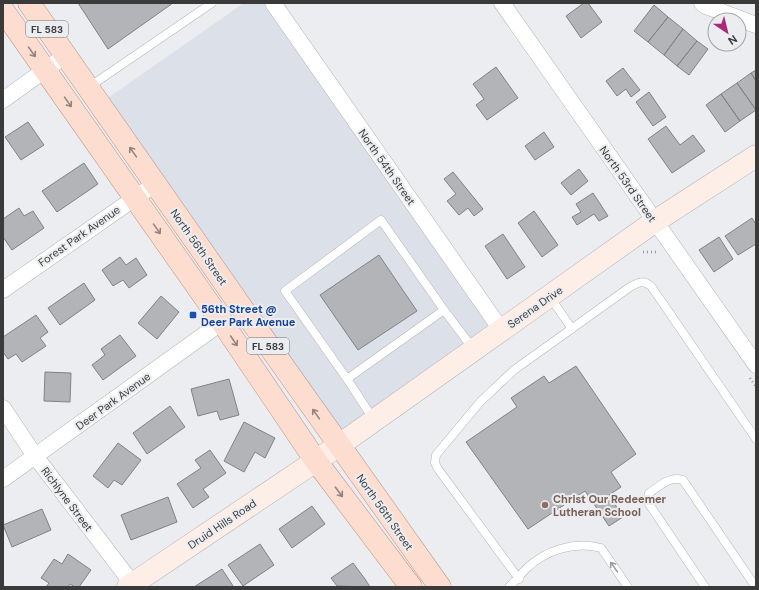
<svg xmlns="http://www.w3.org/2000/svg" width="759" height="590" viewBox="0 0 759 590" font-family="'DM Sans',sans-serif">
<style>
.built{fill:#dbe0e9}
.building{fill:#b3b4b7;stroke:#818284}
.lines{fill:none;stroke-linecap:round;stroke-linejoin:round}
.lane-casing{stroke:#b3b4b7;stroke-width:9}
.street-casing{stroke:#b3b4b7;stroke-width:17}
.secondary-casing{stroke:#b3b4b7;stroke-width:23}
.primary-casing{stroke:#b89588;stroke-width:23}
.path{stroke:#959698;stroke-width:2.5;stroke-dasharray:1 3;stroke-linecap:butt}
.lane{stroke:#fff;stroke-width:8}
.street{stroke:#fff;stroke-width:16}
.secondary{stroke:#feeee8;stroke-width:22}
.primary{stroke:#fdddd0;stroke-width:22}
.oneway{stroke:#92837e}
.oneway2{stroke:#9c9c9d}
.transit-dot{fill:#1a4fb4;stroke:#ecedf0;stroke-width:1.5}
.education-dot{fill:#8d6e63;stroke:#ecedf0;stroke-width:1.5}
.labels{text-anchor:middle;stroke-width:4;stroke-linejoin:round;paint-order:stroke}
.shield{fill:#ecedf0;stroke:#6f7071;stroke-width:1}
.shield-label{font-size:10px;font-weight:bold;fill:#3a3a3b}
.street-label{font-size:11px;fill:#3a3a3b;stroke:#ecedf0}
.transit-label{font-size:11px;font-weight:bold;fill:#164399;stroke:#ecedf0;text-anchor:start}
.education-label{font-size:11px;font-weight:bold;fill:#785e54;stroke:#ecedf0;text-anchor:start}
</style>
<rect width="100%" height="100%" fill="#ecedf0"/>
<path class="built" d="M244,3H265L491,329L339,435L105,100Z"/>
<path class="building" d="M78,3H173L108,49Z
M584,3H588L602,22L581,38L566,16Z
M654,5L668,17L648,42L634,31Z
M668,17L683,29L664,55L648,42Z
M683,29L697,41L677,66L664,55Z
M697,41L708,49L689,75L677,66Z
M496,67L518,98L487,120L476,105L484,99L473,84Z
M623,68L640,90L631,97L626,89L617,96L606,81Z
M756,70V81L751,73Z
M751,73L756,81V110L737,83Z
M737,83L756,110L740,121L721,94Z
M649,92L666,117L653,126L636,102Z
M721,94L740,121L725,132L706,105Z
M28,122L44,145L21,160L5,137Z
M666,126L680,145L693,135L705,151L672,173L648,139Z
M544,132L554,147L535,160L525,146Z
M84,163L98,184L57,212L42,191Z
M579,169L588,181L571,195L561,183Z
M453,172L483,209L474,216L468,208L459,215L447,201L456,194L444,179Z
M593,193L608,216L599,221L594,214L577,225L572,217L581,212L576,204Z
M19,208L24,216L33,211L44,228L12,250L3,237V219Z
M534,211L558,245L542,257L518,223Z
M752,218L756,224V244L738,255L725,236Z
M503,234L525,267L507,279L485,246Z
M719,237L733,259L714,272L699,250Z
M379,255L417,311L358,350L320,295Z
M120,257L126,265L136,258L147,275L129,288L123,280L113,286L102,270Z
M84,283L95,300L60,325L48,308Z
M161,296L179,312L157,339L138,323Z
M36,315L48,332L40,338L46,346L22,362L16,354L8,359L3,352V337Z
M120,335L136,356L103,380L92,365L105,355L101,349Z
M576,366L636,454L611,472L621,487L609,495L623,517L609,526L585,491L528,529L466,442L517,407L511,398L544,376L549,383Z
M45,372L71,373L70,402L44,401Z
M229,379L239,415L220,420L217,411L198,416L191,389Z
M170,406L185,427L147,454L133,433Z
M244,422L275,438L265,458L255,452L244,472L224,461Z
M118,443L141,460L122,485L114,480L108,488L93,476Z
M210,450L226,473L203,489L209,497L193,508L177,484L201,468L195,460Z
M168,497L177,522L131,540L121,515Z
M312,506L325,524L292,548L279,529Z
M42,509L51,530L12,547L3,525Z
M260,544L274,565L243,586L228,565Z
M68,554L91,570L79,587H75L70,584L68,587H46L49,583L41,578L54,559L62,564Z
M353,563L365,579L370,587L337,586L331,578Z
M222,569L233,586L232,587H194Z"/>
<g class="lines">
<defs>
<path id="lane" d="M89,87L212,3
M550,297L572,329
M347,379L285,291L381,220L444,310
M374,420L347,379L444,310L474,350
M519,579L438,469L435,463L436,455L480,402L514,370L630,287C639,282 643,280 651,286L756,439
M509,587C515,581 520,575 526,569C545,550 575,541 601,548L628,587
M705,587L647,501L649,493C660,486 669,476 683,480L755,586"/>
<path id="street" d="M273,3L502,331
M502,3L756,365
M702,3L706,6L756,25
M3,100L66,55
M3,290L155,184
M3,408L35,456L135,587
M3,479L222,322"/>
<path id="secondary" d="M128,587L338,446L654,222L756,156"/>
<path id="primary" d="M29,3L242,308L440,587
M3,10L222,322L316,461L411,587"/>
</defs>
<use href="#lane" class="lane-casing"/>
<use href="#street" class="street-casing"/>
<use href="#secondary" class="secondary-casing"/>
<use href="#primary" class="primary-casing"/>
<path class="path" d="M643,252H658
M750,378L756,387"/>
<use href="#lane" class="lane"/>
<use href="#street" class="street"/>
<use href="#secondary" class="secondary"/>
<use href="#primary" class="primary"/>
</g>
<defs><path id="oneway-shaft" d="M-6 0H5M1.5-3L5.5 0L1.5 3" fill="none" stroke-width="1.6" stroke-linecap="round" stroke-linejoin="round"/></defs>
<g class="oneway">
<use href="#oneway-shaft" transform="translate(32 52) rotate(55)"/>
<use href="#oneway-shaft" transform="translate(68 102) rotate(55)"/>
<use href="#oneway-shaft" transform="translate(133 152) rotate(-125)"/>
<use href="#oneway-shaft" transform="translate(157 229) rotate(55)"/>
<use href="#oneway-shaft" transform="translate(234 341) rotate(56)"/>
<use href="#oneway-shaft" transform="translate(316 414) rotate(-125)"/>
<use href="#oneway-shaft" transform="translate(339 492) rotate(53)"/>
</g>
<use class="oneway2" href="#oneway-shaft" transform="translate(614 567) rotate(-125)"/>
<rect class="transit-dot" x="189" y="311" width="8" height="8" rx="2"/>
<circle class="education-dot" cx="545" cy="505" r="4"/>
<g class="labels">
<g class="shield">
<rect x="26" y="21" width="42" height="16" rx="3"/>
<rect x="247" y="338" width="42" height="16" rx="3"/>
</g>
<g class="shield-label">
<text x="47" y="33">FL 583</text>
<text x="268" y="350">FL 583</text>
</g>
<g class="street-label">
<text transform="translate(387 167) rotate(55)" y="4">North 54th Street</text>
<text transform="translate(628 184) rotate(55)" y="4">North 53rd Street</text>
<text transform="translate(79 236) rotate(-35)" y="4">Forest Park Avenue</text>
<text transform="translate(199 247) rotate(55)" y="4">North 56th Street</text>
<text transform="translate(535 307) rotate(-35)" y="4">Serena Drive</text>
<text transform="translate(113 401) rotate(-36)" y="4">Deer Park Avenue</text>
<text transform="translate(67 499) rotate(53)" y="4">Richlyne Street</text>
<text transform="translate(385 512) rotate(55)" y="4">North 56th Street</text>
<text transform="translate(222 524) rotate(-34)" y="4">Druid Hills Road</text>
</g>
<g class="transit-label">
<text x="201" y="313">56th Street @<tspan x="201" dy="13">Deer Park Avenue</tspan></text>
</g>
<g class="education-label">
<text x="553" y="503">Christ Our Redeemer<tspan x="553" dy="13">Lutheran School</tspan></text>
</g>
</g>
<rect width="759" height="590" fill="none" stroke="#3a3a3b" stroke-width="8"/>
<g transform="translate(727 32) rotate(145)"><circle r="19" fill="#ecedf0" stroke="#a5a5a8"/>
<path d="M0-3L7 15L0 10L-7 15Z" fill="#aa2a77"/>
<text y="-6" font-size="11" font-weight="bold" text-anchor="middle" fill="#3a3a3b">N</text>
</g>
</svg>
